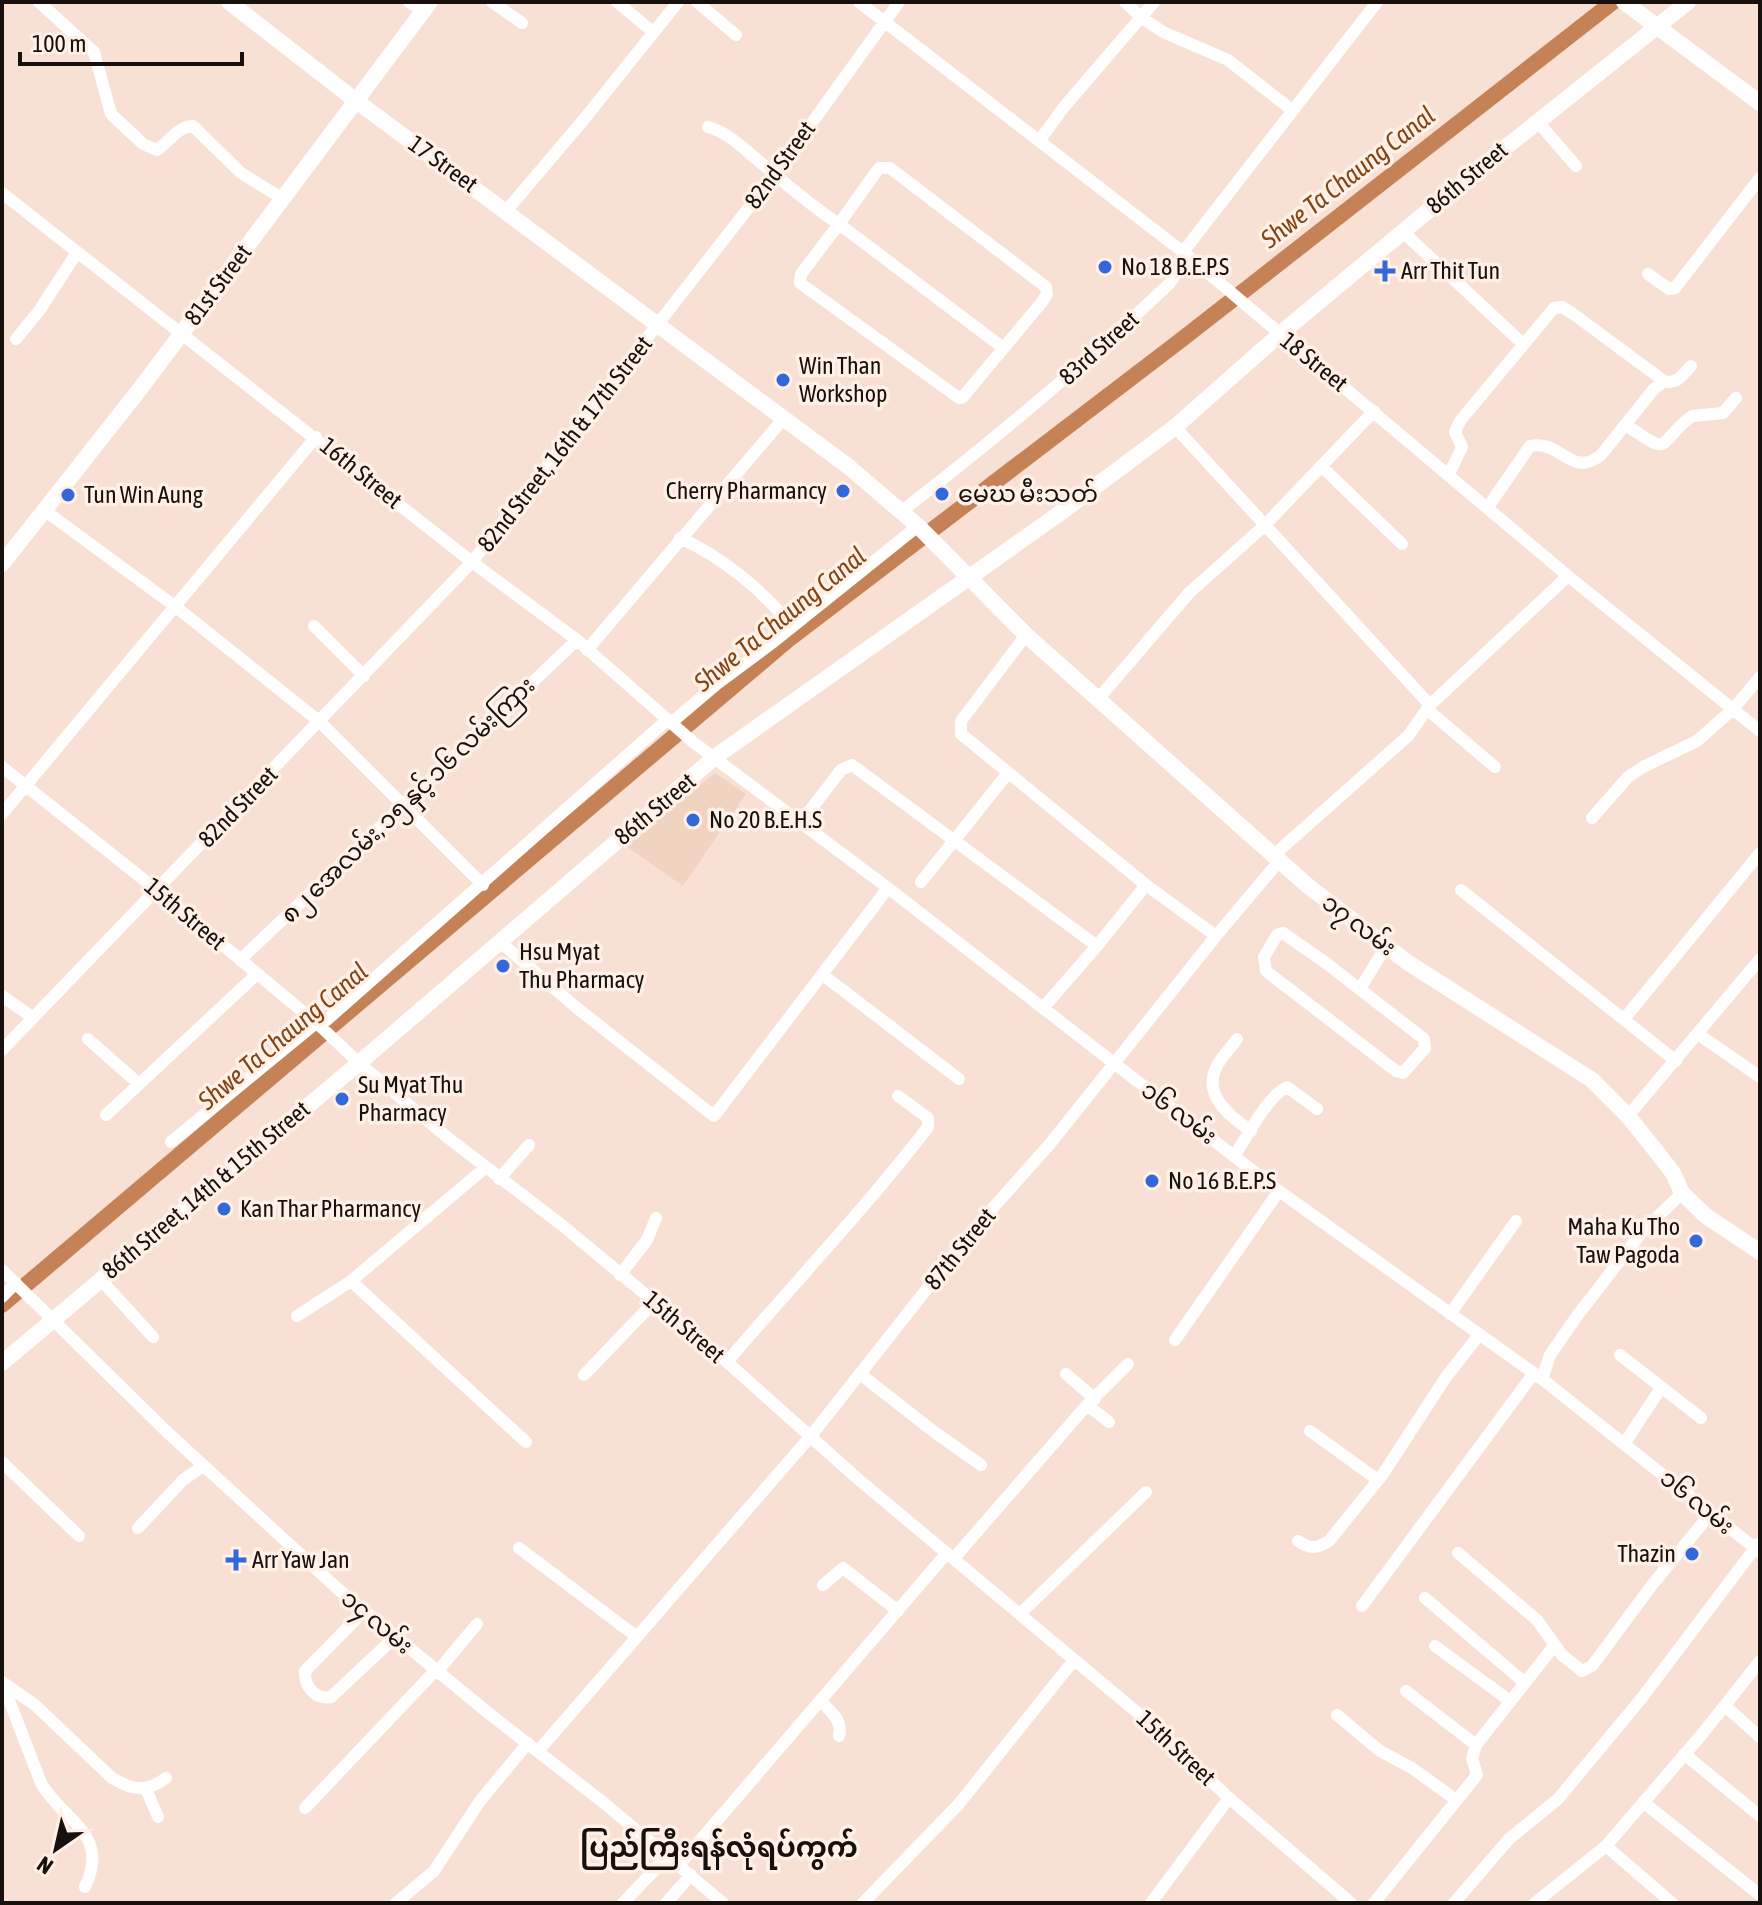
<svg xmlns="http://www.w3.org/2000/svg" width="1762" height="1905" viewBox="0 0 1762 1905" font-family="'Asap Condensed','Noto Sans Myanmar',sans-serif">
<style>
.built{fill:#f1d3c1}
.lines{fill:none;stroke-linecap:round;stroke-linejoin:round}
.canal{stroke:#c58257;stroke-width:16}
.street{stroke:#fff;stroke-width:12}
.secondary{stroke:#fff;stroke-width:16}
.poi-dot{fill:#3268d7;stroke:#fff0e8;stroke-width:3}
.labels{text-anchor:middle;stroke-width:7;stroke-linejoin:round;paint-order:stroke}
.street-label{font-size:24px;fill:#18100c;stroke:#fff0e8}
.poi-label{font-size:24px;fill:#18100c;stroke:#fff0e8;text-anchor:start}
.water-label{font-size:26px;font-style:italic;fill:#844414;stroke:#fff0e8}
.quarter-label{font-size:28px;font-weight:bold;fill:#18100c;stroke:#fff0e8}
</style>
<rect width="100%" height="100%" fill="#f8e1d4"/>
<path class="built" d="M715,773L746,794L683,886L626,846Z"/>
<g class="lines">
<path class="canal" d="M2,1305L788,640L1181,340L1613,2"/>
<path class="street" d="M39,2L94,52L111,114L143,144L157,150C169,142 178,126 193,126L241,173L283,199
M409,2L423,11
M492,2L522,23
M617,2L653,32
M697,2L736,35
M859,2L1183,252L1568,576L1760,731
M1125,2L1142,18L1163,32L1228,60L1292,110
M1537,121L1576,166
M708,127C728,132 744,149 760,162C786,184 811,206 839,224L879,168H890L1046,287L1047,294L1042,302L962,398H959L800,283L801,274L839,224L1002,347
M1039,141L1064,107L1154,2
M2,193L472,562L577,640L693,742L888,888L1279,1191L1542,1379L1760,1552
M507,210L585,118L678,2
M1403,232L1523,344
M1648,274L1669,289L1675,288L1760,178
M16,339L39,311L76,254
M1626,425C1674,458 1655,444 1692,416L1723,413L1736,398
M1175,427L1430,705
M1321,466L1402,544
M1449,474L1462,447L1455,432L1460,421L1554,308L1562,307L1572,313L1664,381
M1488,507L1530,446C1560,439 1572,479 1601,455L1653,390L1664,381C1677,385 1682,375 1691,366
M44,510L176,607L320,722L483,885
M902,511C995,439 1085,364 1170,283L1181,266L1183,252L1377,2
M680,538C722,557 764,591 792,627
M314,626L364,676
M1026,635L961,721V734L1146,885L1216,936
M587,650L784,418
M1099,698L1189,593L1264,526L1374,411
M1428,710L1495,767
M671,723L717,684L772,643L918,526
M2,767L158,891L320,1026L359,1063L447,1137L563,1226L727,1362L858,1479L1145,1719L1229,1798L1351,1903
M2,814L316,437
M1592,818L1628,777L1643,767L1697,741L1733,709L1760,677
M801,822L841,770L852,765L1097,946L1146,885
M1275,854L1408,736L1430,705L1568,576
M921,882L1008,773
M1461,890L1676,1061
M1283,933L1326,963L1424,1039L1425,1048L1403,1073L1396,1071L1266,971L1264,957L1277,935Z
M499,941L577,1008L714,1116L888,888
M240,960L577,640
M823,975L959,1079
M1360,989L1386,946
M2,996L32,1017
M1043,1008L1097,946
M1624,1019L1760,853
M320,1026L667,720
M1698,1034L1760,1077
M88,1039L139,1084
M1237,1039C1231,1048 1219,1059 1215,1070C1204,1097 1232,1118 1251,1131
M2,1050L472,562L775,174L899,2
M106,1115L257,974
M1628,1116L1760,959
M171,1142L316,1023
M1235,1155C1248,1135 1267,1097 1287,1087L1317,1109
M499,1179L529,1145
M2,1270L167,1432L338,1589L487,1712L604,1803L723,1903
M620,1275L647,1240L656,1218
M100,1279L153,1337
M351,1281L526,1442
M2,1297L16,1283
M1450,1314L1516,1221
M297,1316L351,1281L485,1168
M1175,1340L1279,1191
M1620,1355L1701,1418
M727,1362C793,1284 866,1208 928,1127V1118L898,1096
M860,1374L933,1431L981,1465
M1066,1374L1095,1399
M584,1375L654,1302
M1542,1379L1550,1355L1577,1316L1642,1232L1682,1193
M1087,1405L1109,1422
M1310,1431L1378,1480
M1624,1444L1661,1388
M2,1462L79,1536
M138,1528L183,1480L203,1466
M1298,1541C1310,1549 1317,1549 1329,1541L1383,1474L1446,1377L1479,1335
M519,1548L637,1637
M1458,1553L1537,1620L1562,1655L1582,1671L1592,1666L1652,1585L1711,1513
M955,1557L1087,1405L1128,1364
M823,1585L843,1568L898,1611
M1425,1598L1525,1683
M1362,1606L1534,1373
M364,1611L305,1671C304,1686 315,1700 331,1697L394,1638
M1021,1613L1146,1492
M1435,1646L1510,1701
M437,1672L477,1624
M2,1682L41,1783C63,1822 111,1833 85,1887
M2,1682L35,1705L112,1778C132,1790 146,1793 166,1778
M1406,1691L1476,1745
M820,1701C831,1711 843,1721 839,1736
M1725,1706L1760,1737
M1337,1715L1380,1751L1412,1768L1456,1800
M539,1750L810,1437L975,1228L1049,1145L1216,936L1280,860
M1684,1754L1760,1816
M146,1789L158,1817
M1643,1802L1760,1895
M305,1808L435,1671
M1606,1846L1672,1903
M679,1865L947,1553
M396,1903L434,1871L480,1801L528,1743
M623,1903L668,1856
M666,1903L691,1875
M863,1903L958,1805L1074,1660
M1151,1903L1229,1798
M1374,1903L1477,1775L1472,1758L1476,1745L1554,1646
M1454,1903L1509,1839L1558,1799L1641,1699L1758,1544
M1535,1903L1606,1846L1703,1733L1760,1661"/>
<path class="secondary" d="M229,2L355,100L849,467L918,526L1026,635L1308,886L1407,962L1592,1080L1628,1116L1656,1151L1673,1173L1682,1193L1706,1216L1760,1252
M1624,2L1760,103
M2,564L140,389L430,2
M2,1363L359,1063L715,757L1056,516L1175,427L1280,334L1476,171L1688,2"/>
</g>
<g class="poi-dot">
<circle cx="1105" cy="267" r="8"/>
<path d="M1381 259h8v8h8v8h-8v8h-8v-8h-8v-8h8z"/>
<circle cx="783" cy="380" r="8"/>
<circle cx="843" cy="491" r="8"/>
<circle cx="942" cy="494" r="8"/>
<circle cx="68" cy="495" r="8"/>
<circle cx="693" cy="820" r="8"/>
<circle cx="503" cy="966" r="8"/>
<circle cx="342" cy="1099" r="8"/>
<circle cx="1152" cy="1181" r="8"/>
<circle cx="224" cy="1209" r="8"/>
<circle cx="1696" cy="1241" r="8"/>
<circle cx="1692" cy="1554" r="8"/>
<path d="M232 1548h8v8h8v8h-8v8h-8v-8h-8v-8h8z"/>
</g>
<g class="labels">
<g class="street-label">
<text transform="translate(443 164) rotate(36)" y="8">17 Street</text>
<text transform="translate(780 165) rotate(-54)" y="8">82nd Street</text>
<text transform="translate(1467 178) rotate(-40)" y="8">86th Street</text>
<text transform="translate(218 285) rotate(-53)" y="8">81st Street</text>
<text transform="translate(1099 348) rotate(-42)" y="8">83rd Street</text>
<text transform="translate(1314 362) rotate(39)" y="8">18 Street</text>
<text transform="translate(565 444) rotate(-52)" y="8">82nd Street, 16th &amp; 17th Street</text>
<text transform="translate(361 473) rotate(39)" y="8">16th Street</text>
<text transform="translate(408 800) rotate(-44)" y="8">၈၂ အေလမ်း, ၁၅ နှင့် ၁၆ လမ်းကြား</text>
<text transform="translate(238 807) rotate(-46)" y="8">82nd Street</text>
<text transform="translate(655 809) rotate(-40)" y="8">86th Street</text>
<text transform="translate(185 914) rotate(40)" y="8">15th Street</text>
<text transform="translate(1359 925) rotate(37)" y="8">၁၇ လမ်း</text>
<text transform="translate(1179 1113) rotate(37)" y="8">၁၆ လမ်း</text>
<text transform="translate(206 1190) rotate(-40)" y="8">86th Street, 14th &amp; 15th Street</text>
<text transform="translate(960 1249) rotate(-51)" y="8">87th Street</text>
<text transform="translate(684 1327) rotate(40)" y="8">15th Street</text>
<text transform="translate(1697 1502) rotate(39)" y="8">၁၆ လမ်း</text>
<text transform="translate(377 1622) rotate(40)" y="8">၁၄ လမ်း</text>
<text transform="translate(1176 1748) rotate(43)" y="8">15th Street</text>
</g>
<g class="poi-label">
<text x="1121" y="275">No 18 B.E.P.S</text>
<text x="1401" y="279">Arr Thit Tun</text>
<text x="799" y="374">Win Than<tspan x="799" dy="28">Workshop</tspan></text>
<text x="827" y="499" text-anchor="end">Cherry Pharmancy</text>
<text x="958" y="502">မေဃ မီးသတ်</text>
<text x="84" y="503">Tun Win Aung</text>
<text x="709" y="828">No 20 B.E.H.S</text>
<text x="519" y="960">Hsu Myat<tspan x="519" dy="28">Thu Pharmacy</tspan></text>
<text x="358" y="1093">Su Myat Thu<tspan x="358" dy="28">Pharmacy</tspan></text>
<text x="1168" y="1189">No 16 B.E.P.S</text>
<text x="240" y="1217">Kan Thar Pharmancy</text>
<text x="1680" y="1235" text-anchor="end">Maha Ku Tho<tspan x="1680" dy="28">Taw Pagoda</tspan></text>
<text x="1676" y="1562" text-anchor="end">Thazin</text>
<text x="252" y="1568">Arr Yaw Jan</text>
</g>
<g class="water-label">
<text transform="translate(1348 177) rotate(-38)" y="9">Shwe Ta Chaung Canal</text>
<text transform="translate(780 619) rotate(-39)" y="9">Shwe Ta Chaung Canal</text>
<text transform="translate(283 1036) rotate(-40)" y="9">Shwe Ta Chaung Canal</text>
</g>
<g class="quarter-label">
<text x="719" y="1857">ပြည်ကြီးရန်လုံရပ်ကွက်</text>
</g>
</g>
<rect width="1762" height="1905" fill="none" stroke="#18100c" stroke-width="8"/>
<g transform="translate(56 1849) rotate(214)" stroke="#fff0e8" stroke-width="6" paint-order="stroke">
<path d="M0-6L14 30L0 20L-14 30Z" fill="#18100c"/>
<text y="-12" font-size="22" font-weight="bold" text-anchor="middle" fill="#18100c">N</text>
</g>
<path d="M20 52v12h222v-12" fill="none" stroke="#18100c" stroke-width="4"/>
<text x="32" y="52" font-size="24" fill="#18100c" stroke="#fff0e8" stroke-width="6" paint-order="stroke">100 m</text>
</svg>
